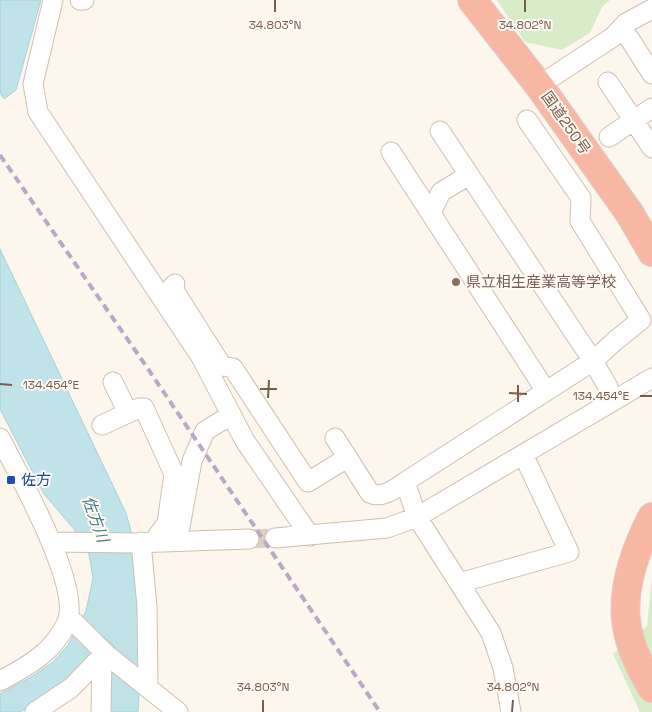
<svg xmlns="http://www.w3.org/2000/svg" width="652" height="712" viewBox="0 0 652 712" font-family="'Space Grotesk','Noto Sans JP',sans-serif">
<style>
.green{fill:#d8ecc9}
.water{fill:#bfe3e8;stroke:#a5d3da}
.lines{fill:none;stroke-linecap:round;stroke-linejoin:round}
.minor-tunnel{stroke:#dcd0c4;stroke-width:19;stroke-dasharray:19 9;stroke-linecap:butt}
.minor-casing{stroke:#d1beb0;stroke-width:21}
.highway-casing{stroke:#dad1cd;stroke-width:30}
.minor{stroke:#fff;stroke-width:19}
.highway{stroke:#f7b7a3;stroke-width:28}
.rail{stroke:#b9a8c9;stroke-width:4;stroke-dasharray:8 5;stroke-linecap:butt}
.ticks{fill:none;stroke:#7a5c4d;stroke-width:2}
.education-dot{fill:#8d6e63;stroke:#fffaf3;stroke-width:2}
.transit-dot{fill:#1a4fb4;stroke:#fffaf3;stroke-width:2}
.labels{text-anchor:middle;stroke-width:4;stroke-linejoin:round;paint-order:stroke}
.street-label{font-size:15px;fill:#7a5c4d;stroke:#fffaf3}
.education-label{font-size:15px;fill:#785e54;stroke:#fffaf3;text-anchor:start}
.transit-label{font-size:15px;fill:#164399;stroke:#fffaf3;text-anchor:start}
.water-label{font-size:16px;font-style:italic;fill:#437c86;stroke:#fffaf3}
.ticks-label{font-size:12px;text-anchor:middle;fill:#7a5c4d;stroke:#fffaf3;stroke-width:4;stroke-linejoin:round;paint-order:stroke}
</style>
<rect width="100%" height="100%" fill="#fdf6ec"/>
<path class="green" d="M497,0H610L602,7L590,33L562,50L525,42Z
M652,577V712H640L613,654L647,626Z"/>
<path class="water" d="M0,0H41L16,90L4,99L0,93Z
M0,249L126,513L136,550L143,631L138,712H109L111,673L114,646L103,637L92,657L50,695L20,712H0V694L33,676L53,662L68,645L86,611L93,578L89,554L74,529L44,494L0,409Z"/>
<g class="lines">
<path class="minor-tunnel" d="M249,539L275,538"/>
<defs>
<path id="minor" d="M53,0L33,84L38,112L201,357L245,441L310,536
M80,0H84
M620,30L629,38L652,74
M608,82L652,148
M540,87L552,77L613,37L626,23L652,9
M527,120L581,198L580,221L641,320L616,340L593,361L608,387
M609,137L652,108
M391,152L546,391
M431,213L441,192L469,175
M175,284L172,287L222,366L233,368L308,482L347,458
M113,382L128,413
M102,425L139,408H144L174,474L167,523L159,534
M0,438C18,474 82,586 67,622C54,652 28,666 0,681
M335,438L370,493C382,499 395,489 405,482L417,517L491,633L503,668L511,712
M405,482L593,361L440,131
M158,535L159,534C168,534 174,535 180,527L192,461L205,431L231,415
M275,538L387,528L417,517L652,378
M51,542L135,543L249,539
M141,542L147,607L148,687
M459,583L569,552L523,454
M68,620L75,623L107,655L178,712
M35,712L71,688L102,656
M101,712L102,656L104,653"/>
<path id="highway" d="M472,0L540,87L630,214L652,252
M652,517C634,552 618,596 629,636C633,654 643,672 652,688"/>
</defs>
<use href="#minor" class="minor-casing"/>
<use href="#highway" class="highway-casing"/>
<use href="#minor" class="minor"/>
<use href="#highway" class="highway"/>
<path class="rail" d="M0,155L146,366L380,712"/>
</g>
<path class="ticks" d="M275,12V0M525,12V0M0,384L12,385M260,389H277M509,393L527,394M640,396H652M268,398L269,380M518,402V385M263,712V700M512,712L513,700"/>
<circle class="education-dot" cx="456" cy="282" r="5"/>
<rect class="transit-dot" x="6" y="475" width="10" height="10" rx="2.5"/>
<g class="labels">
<g class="street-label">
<text transform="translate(566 123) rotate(55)" y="5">国道250号</text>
</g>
<g class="education-label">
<text x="466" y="287">県立相生産業高等学校</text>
</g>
<g class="transit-label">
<text x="21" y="485">佐方</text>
</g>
<g class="water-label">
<text transform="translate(96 519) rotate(70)" y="6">佐方川</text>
</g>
</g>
<g class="ticks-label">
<text x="275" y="29">34.803°N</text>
<text x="525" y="29">34.802°N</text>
<text x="51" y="389">134.454°E</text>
<text x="601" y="400">134.454°E</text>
<text x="263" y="691">34.803°N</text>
<text x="513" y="691">34.802°N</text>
</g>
</svg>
